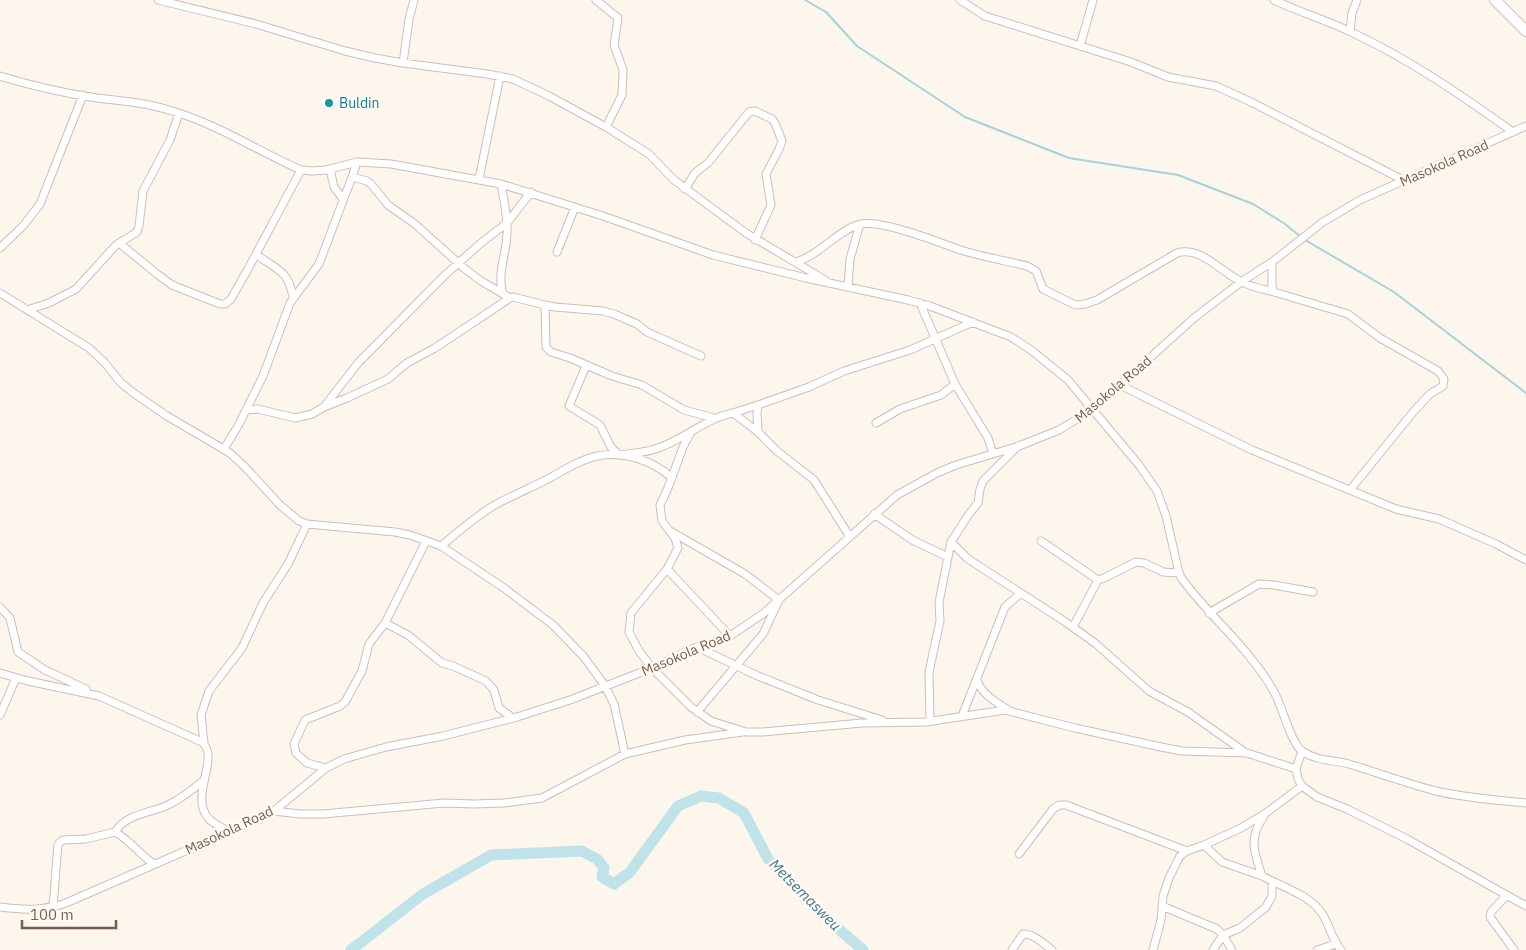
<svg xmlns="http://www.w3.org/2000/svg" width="1526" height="950" viewBox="0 0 1526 950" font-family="'IBM Plex Sans',sans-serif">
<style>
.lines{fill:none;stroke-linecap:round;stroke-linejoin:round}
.stream{stroke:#a5d3da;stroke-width:2}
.river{stroke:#bfe3e8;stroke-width:11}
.street-casing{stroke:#d1beb0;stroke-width:9}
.secondary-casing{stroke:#d6c0b0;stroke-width:12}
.street{stroke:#fff;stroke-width:7}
.secondary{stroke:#fff;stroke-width:10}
.culture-dot{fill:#0f9aa8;stroke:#fffaf3;stroke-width:2}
.labels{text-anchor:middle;stroke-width:5;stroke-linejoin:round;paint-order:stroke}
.culture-label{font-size:14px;fill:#0d838f;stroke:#fffaf3;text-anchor:start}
.street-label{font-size:14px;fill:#7a5c4d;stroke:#fffaf3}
.water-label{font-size:15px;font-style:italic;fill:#437c86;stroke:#fffaf3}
</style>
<rect width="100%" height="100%" fill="#fdf6ec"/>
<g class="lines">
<path class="stream" d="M805,0L826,12L857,46L965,117L1069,158L1178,175L1253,204L1285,224L1301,237
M1305,240L1394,292L1526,393"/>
<path class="river" d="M351,950L423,894L491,855L582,851L597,859L604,868L602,877L614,884L630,872L678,806L701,796L719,798L744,813L768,859L819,912L863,950"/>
<defs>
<path id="street" d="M158,0L256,24L345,51L375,58L403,63L487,74L513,79L549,96L606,127
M596,0L618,18L614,45L623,70L622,95L606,127L649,154L674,180L746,233L825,280
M960,0L985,16L1131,62L1168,77L1216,86L1251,102L1405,181
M1274,0C1299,12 1326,20 1351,32C1409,59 1461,95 1513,132
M1350,31L1352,13L1357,0
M1080,46L1093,0
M403,63L409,19L414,0
M0,76C32,86 64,93 97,98C122,101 148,103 172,111C217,124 258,151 301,170L312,171L326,170L357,162L391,164L501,184L603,216L713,255L806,278L908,300L930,306L1011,337L1031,350L1068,380L1139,465L1157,491L1166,516L1179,573L1182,579C1210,617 1249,648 1273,690C1282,704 1290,742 1302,751C1316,761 1334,760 1349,764C1378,773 1406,783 1436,791C1466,798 1496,800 1526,803
M357,162L352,177L367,181L371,184L388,205L415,224L465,269L481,281L510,298L513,297L545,305L546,347L551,352L570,358L612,376L642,385L684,410L714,418
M330,169L334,187L343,199
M479,179L500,76
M501,184C504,200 508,218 507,234C506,256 498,269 502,292
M685,189L695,173L708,163L749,112L755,111L772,119L775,123L782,141L779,149L766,174L771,205L755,240
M119,243L157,274L172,285L220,304H225L231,299L248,269L301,170
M0,248L23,226L40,204L83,95
M557,252L575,207
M256,254C276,270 288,269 293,297
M796,262C820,255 839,229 861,224C885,220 939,243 964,251C984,257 1006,261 1027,266L1036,271L1043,289L1067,301L1076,305L1085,304L1097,300L1177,253C1201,246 1221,272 1240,281C1250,287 1263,289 1274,292
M1272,262V287L1274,292L1348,314L1380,338L1438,371L1444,379L1443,386L1430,394L1414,411L1350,490
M848,287L850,259L860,224
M0,293L89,348L105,363L121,383L135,394L167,416L230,453L245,467L280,505L299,521L307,524L395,532L410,535L441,546L504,588L553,625L584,657L605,686L614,704L625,754L542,798L504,803L473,804L444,803L323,814H300L274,811
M920,303L955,384L988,438L993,454
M545,305L555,307L603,311L614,314L637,324L647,332L701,356
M27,310L49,303L76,289L116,245L137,232L139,226L143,191L170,140L179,113
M586,366L569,406L600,425L611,447L619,455C632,453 646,453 658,448C685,439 706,418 733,413
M1120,385L1252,450L1396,509L1439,519L1496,544L1526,560
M758,405L733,413L758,432
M324,407L347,398L388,379L407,363L435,348L510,298
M247,410L258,409L295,418L312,414L324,407L358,363L445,275L481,243L507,223L531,192
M876,423L900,409L941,395L955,384
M691,432L683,447L668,488L660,505L662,521L675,538L678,548L667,569L730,636
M1018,446L983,481L980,489L978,503L969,514L951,542L968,559L1061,619L1095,643L1149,691L1188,712L1246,753
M224,449L238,426L263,376L290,303L319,264L352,177
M874,514L914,541L948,557
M670,531L745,574L779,600L763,634L697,712
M850,537L814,480L777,451L758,432L757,413L758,405L809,387L844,371L910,350L973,322
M1041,541L1098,580L1104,578L1136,562L1144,563L1163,572L1179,573
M441,546C458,532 475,517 493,506C511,496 530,488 548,479C564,470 580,460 597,456C623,451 653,460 672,478
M667,569L631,613L629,632L639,651L652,668L691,707L711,721L746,732H763L862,723L926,722L1005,710L1075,728L1161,747L1182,751L1247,753L1296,769L1302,751
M0,607L10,618L18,652L45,670L86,689
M1209,613L1259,584L1274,585L1313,592
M385,623L408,635L442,663L453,666L486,681L494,690L499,708L513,718
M1073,627L1098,580
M697,647L758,676L818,700L882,720
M0,673L28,681L99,696L202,742C221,759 188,796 209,819C214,824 223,828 229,832
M977,680C982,695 995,701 1008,710
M0,715L16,678
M962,716L1005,607L1021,593
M930,721L929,672L940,621L939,602L951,542
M204,743L201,715L209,691L242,648L263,603L288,564L307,524
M625,754L685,740L743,732
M326,768L307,763L296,753L294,744L305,720L340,706L345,702L362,671L369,644L385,623L426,541
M1296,769L1298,779L1302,786L1317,797L1347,809L1407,839L1526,906
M1264,816C1248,839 1254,851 1262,876C1282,887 1311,895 1323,915C1330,927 1332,939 1341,950
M115,832C128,812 151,814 170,804C182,798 193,789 203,781
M1204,845L1222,862L1262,876
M1019,854L1053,809L1059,805H1066L1187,851
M1506,896L1491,912L1490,917L1514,950
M1162,906L1217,929L1223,935L1232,950
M0,907C23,910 43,911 66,903L261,818L274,811L326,768L344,759L386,747L443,736L517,717L570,700L652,668L692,649L730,636L764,613L897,495L937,473L956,465L1019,446L1059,430L1092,410L1194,318L1241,282L1272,262L1323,222L1360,200L1526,126
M53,907L58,844L63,840L86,839L115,832C130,840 140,855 154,864
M1012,950L1023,934C1034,934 1043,943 1052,950
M1153,950L1161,920L1163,896L1169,878L1180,856L1187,851L1204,845L1241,828L1266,813L1302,786
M1213,950L1223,935L1240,928L1266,907L1272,896V881
M1317,950L1336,944"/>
<path id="secondary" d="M1495,0L1526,31"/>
</defs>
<use href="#street" class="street-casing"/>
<use href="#secondary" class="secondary-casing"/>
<use href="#street" class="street"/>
<use href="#secondary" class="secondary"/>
</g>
<circle class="culture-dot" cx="329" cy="103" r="5"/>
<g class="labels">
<g class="culture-label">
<text x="339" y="108">Buldin</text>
</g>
<g class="street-label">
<text transform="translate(1444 163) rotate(-24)" y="5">Masokola Road</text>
<text transform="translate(1113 389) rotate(-40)" y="5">Masokola Road</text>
<text transform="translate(686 653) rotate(-23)" y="5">Masokola Road</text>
<text transform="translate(229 830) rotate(-25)" y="5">Masokola Road</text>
</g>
<g class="water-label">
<text transform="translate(805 895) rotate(45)" y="5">Metsemasweu</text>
</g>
</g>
<path d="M22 920v8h94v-8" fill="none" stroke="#7a5c4d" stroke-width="2.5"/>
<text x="30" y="920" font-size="15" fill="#7a5c4d" stroke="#fffaf3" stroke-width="4" paint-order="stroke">100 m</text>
</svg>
